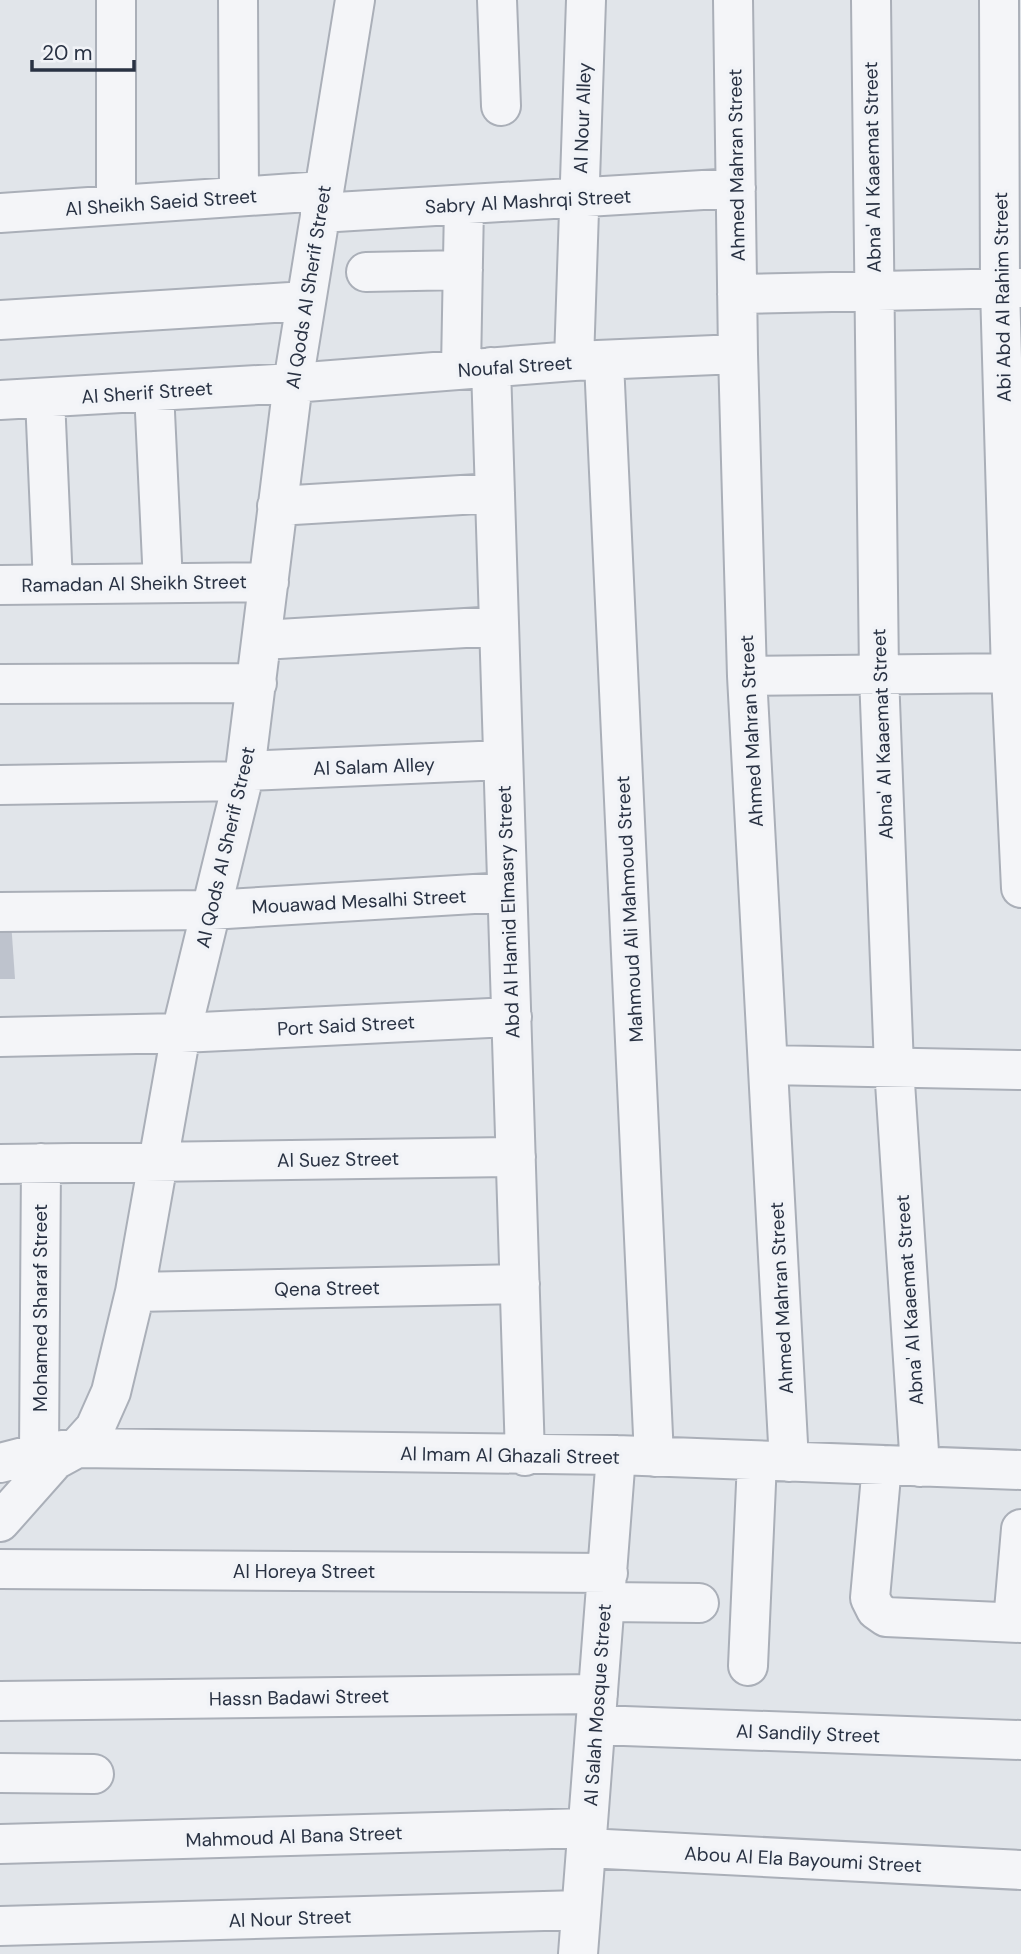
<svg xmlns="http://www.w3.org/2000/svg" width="1021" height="1954" viewBox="0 0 1021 1954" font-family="'DM Sans',sans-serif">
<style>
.building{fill:#bec3cd}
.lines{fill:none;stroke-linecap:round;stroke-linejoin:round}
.minor-casing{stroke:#aaafb8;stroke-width:42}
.minor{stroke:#f4f5f8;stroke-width:38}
.labels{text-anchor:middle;stroke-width:7;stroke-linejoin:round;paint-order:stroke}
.street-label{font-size:19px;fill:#293243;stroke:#f1f3f7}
</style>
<rect width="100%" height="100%" fill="#e1e5ea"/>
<path class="building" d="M0,921H11L15,979H0Z"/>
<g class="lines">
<defs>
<path id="minor" d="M238,0L239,196
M497,0L501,106
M733,0L738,354L747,676L789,1462
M871,0L879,675L894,1067L920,1467
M999,0L1000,288L1011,674L1021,888
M116,205V0
M0,213L323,191
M320,213L736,188
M366,272L463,270
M737,294L1021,288
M0,320L306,301
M574,361L586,0
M604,362L654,1457
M491,367L525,1456
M461,369L464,205
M154,391L163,583
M45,398L53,584
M0,400L293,383L574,361L738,354
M277,506L495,493
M0,585L269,582
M262,640L499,626
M747,676L1021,673
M0,684L257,683
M245,771L503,760
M0,785L243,781
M0,912L210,910L507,892
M0,1037L181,1033L512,1017
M768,1065L1021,1070
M0,1164L516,1157
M135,1292L520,1284
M39,1453L41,1163
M0,1463L39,1453L77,1448L616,1455L1021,1470
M882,1465L870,1598L876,1610L886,1617L1021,1623
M0,1522L55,1460L77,1448L95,1428L111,1392L135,1292L181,1033L245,771L293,383L355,0
M0,1569L608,1573
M605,1602L699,1603
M1013,1622L1021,1529
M748,1666L757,1461
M0,1701L598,1694
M596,1725L1021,1740
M0,1773L94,1774
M0,1844L587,1828
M586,1848L1021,1870
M0,1926L580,1910
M578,1954L616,1455"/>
</defs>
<use href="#minor" class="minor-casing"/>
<use href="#minor" class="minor"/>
</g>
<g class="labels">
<g class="street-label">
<text transform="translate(582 118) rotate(-88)" y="7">Al Nour Alley</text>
<text transform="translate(736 165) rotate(-91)" y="7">Ahmed Mahran Street</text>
<text transform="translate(872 167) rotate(-91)" y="7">Abna' Al Kaaemat Street</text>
<text transform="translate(528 201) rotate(-3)" y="7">Sabry Al Mashrqi Street</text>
<text transform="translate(161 202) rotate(-4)" y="7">Al Sheikh Saeid Street</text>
<text transform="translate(308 287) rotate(-81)" y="7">Al Qods Al Sherif Street</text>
<text transform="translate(1002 297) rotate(-91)" y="7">Abi Abd Al Rahim Street</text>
<text transform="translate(515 366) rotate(-4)" y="7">Noufal Street</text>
<text transform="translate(147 392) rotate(-4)" y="7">Al Sherif Street</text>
<text transform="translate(134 583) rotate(-1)" y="7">Ramadan Al Sheikh Street</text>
<text transform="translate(751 731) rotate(-93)" y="7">Ahmed Mahran Street</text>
<text transform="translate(882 734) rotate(-92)" y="7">Abna' Al Kaaemat Street</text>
<text transform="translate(374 766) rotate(-2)" y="7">Al Salam Alley</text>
<text transform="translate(225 847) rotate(-77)" y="7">Al Qods Al Sherif Street</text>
<text transform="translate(359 901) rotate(-3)" y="7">Mouawad Mesalhi Street</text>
<text transform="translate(629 909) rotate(-93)" y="7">Mahmoud Ali Mahmoud Street</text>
<text transform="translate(508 912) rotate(-92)" y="7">Abd Al Hamid Elmasry Street</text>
<text transform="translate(346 1025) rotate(-3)" y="7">Port Said Street</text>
<text transform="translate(338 1159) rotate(-1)" y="7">Al Suez Street</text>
<text transform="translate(327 1288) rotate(-1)" y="7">Qena Street</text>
<text transform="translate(781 1298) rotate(-93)" y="7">Ahmed Mahran Street</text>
<text transform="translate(909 1300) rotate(-94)" y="7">Abna' Al Kaaemat Street</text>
<text transform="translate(40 1308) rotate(-90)" y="7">Mohamed Sharaf Street</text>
<text transform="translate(510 1455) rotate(1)" y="7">Al Imam Al Ghazali Street</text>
<text x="304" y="1578">Al Horeya Street</text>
<text transform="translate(299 1697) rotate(-1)" y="7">Hassn Badawi Street</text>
<text transform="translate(597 1705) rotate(-86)" y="7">Al Salah Mosque Street</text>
<text transform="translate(808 1733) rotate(2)" y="7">Al Sandily Street</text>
<text transform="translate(294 1836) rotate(-2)" y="7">Mahmoud Al Bana Street</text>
<text transform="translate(803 1859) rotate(3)" y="7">Abou Al Ela Bayoumi Street</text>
<text transform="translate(290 1918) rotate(-2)" y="7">Al Nour Street</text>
</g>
</g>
<path d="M32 60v10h102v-10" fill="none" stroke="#293243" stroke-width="3.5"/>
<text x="42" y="60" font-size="21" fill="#293243" stroke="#f1f3f7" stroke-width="5" paint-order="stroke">20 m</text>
</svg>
